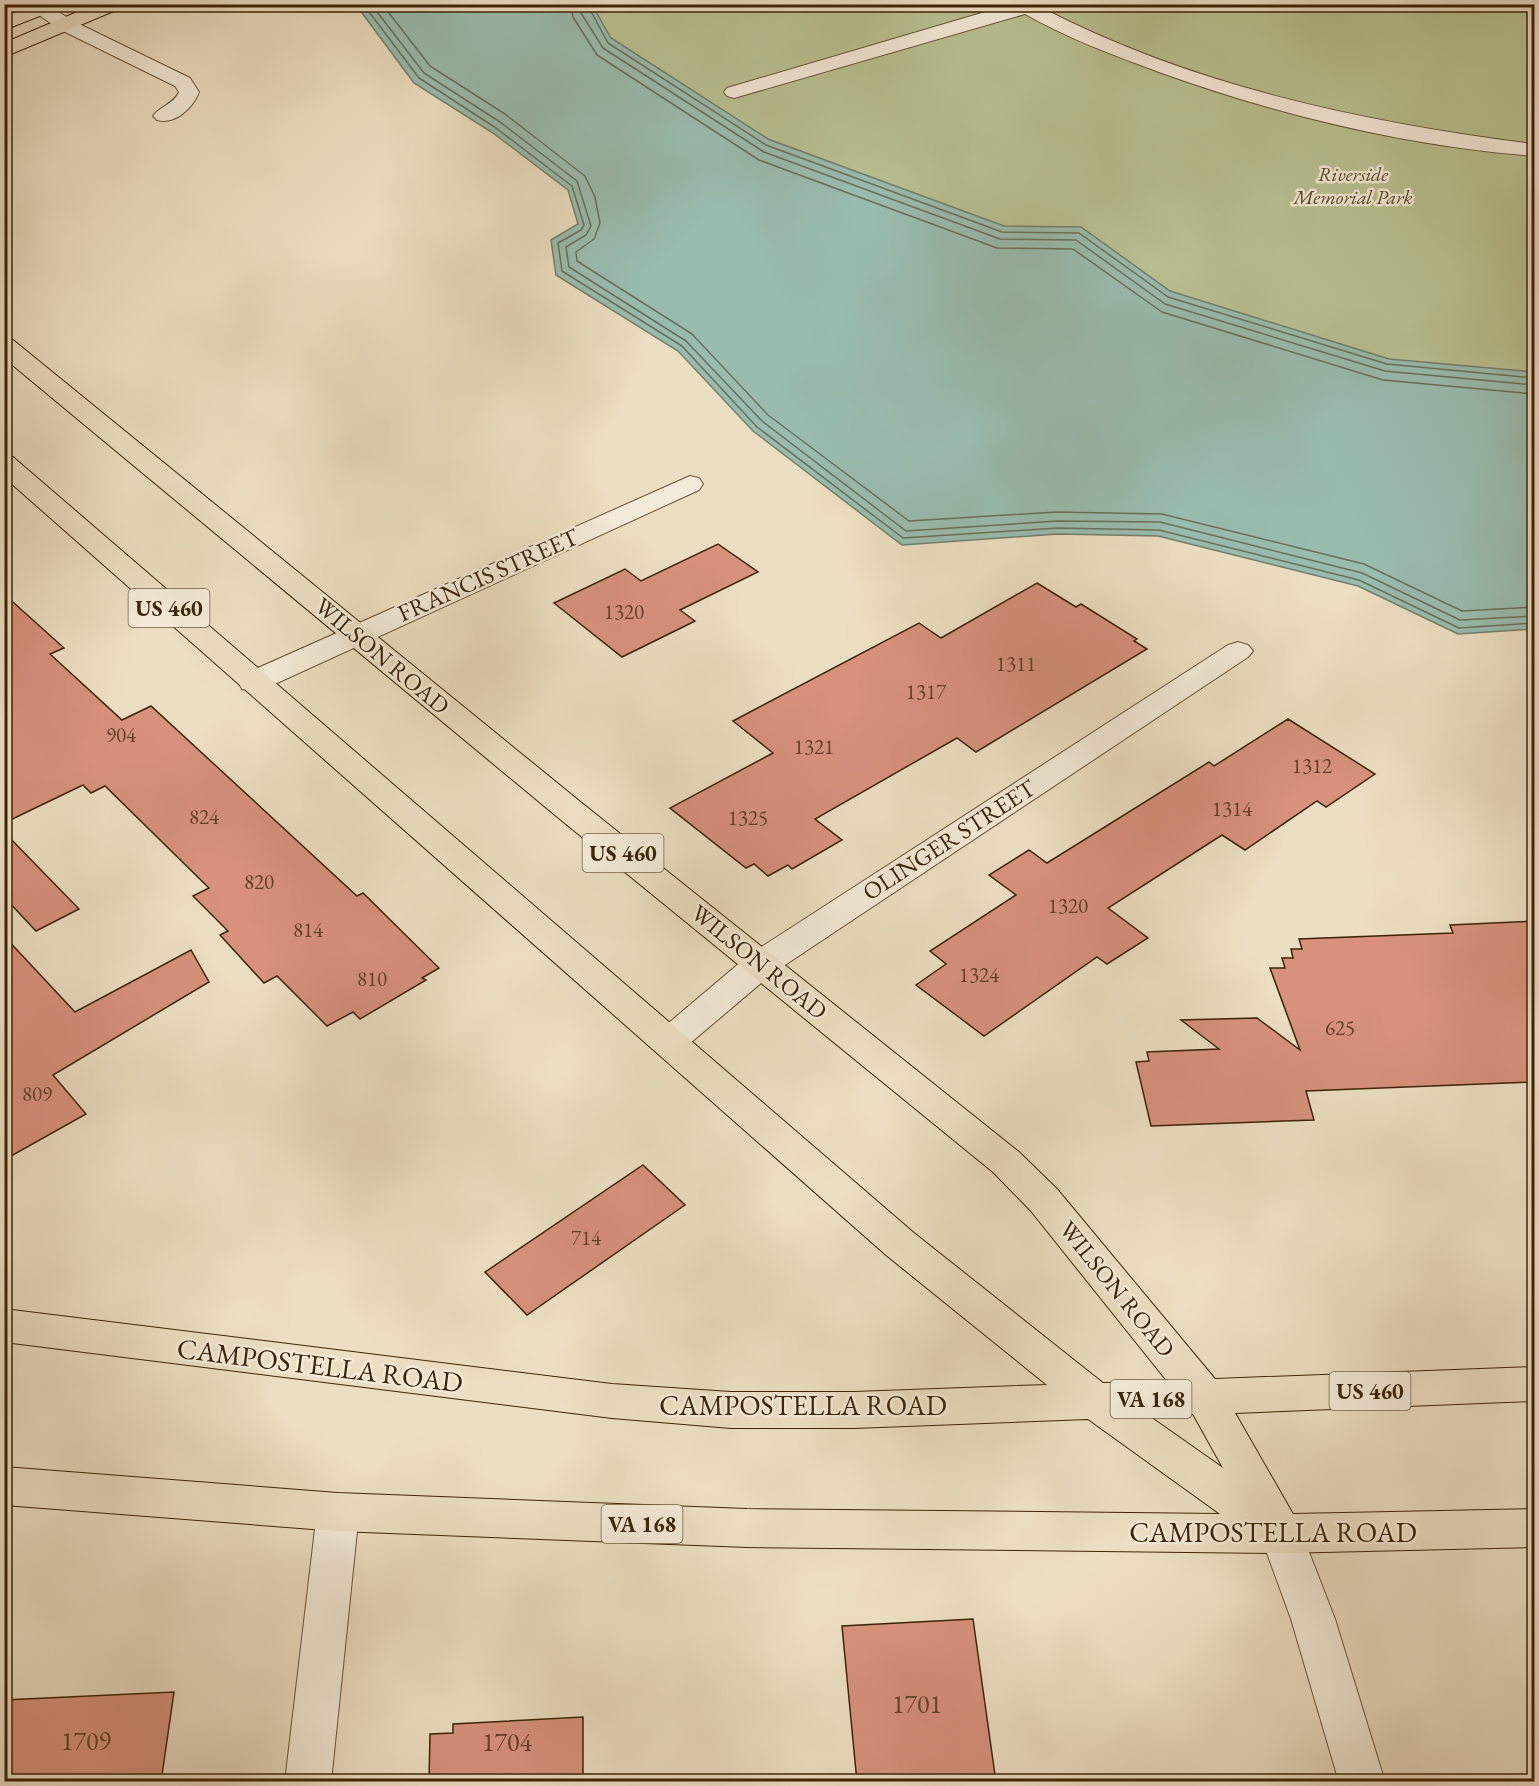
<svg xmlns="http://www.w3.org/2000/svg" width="1539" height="1786" viewBox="0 0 1539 1786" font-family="'EB Garamond',serif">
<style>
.green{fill:#b9c192;stroke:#7a724c;stroke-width:1.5}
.water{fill:#99bcaf;stroke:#747f6b;stroke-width:1.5}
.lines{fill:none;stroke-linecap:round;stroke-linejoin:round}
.shore{stroke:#6a705a;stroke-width:1.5}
.building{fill:#d7917c;stroke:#3c2406;stroke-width:1.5}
.minor-casing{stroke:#685235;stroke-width:2}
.major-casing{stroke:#3c2406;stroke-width:2}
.minor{fill:#f3ead7;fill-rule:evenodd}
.major{fill:#ecdec2;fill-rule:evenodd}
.labels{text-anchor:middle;stroke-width:5;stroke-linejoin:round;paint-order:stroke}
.far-park-label{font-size:20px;font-style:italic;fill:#5b4b29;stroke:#f3ead7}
.number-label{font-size:21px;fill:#633f24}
.shield{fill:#f3ead7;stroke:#735f45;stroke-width:1.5}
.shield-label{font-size:22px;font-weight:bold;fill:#3c2406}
.street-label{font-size:24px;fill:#3c2406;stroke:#f3ead7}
.near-number-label{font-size:26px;fill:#633f24}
.near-street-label{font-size:28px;fill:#3c2406;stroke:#f3ead7}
</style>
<rect width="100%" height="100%" fill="#ecdec2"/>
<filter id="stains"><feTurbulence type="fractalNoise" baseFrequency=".00333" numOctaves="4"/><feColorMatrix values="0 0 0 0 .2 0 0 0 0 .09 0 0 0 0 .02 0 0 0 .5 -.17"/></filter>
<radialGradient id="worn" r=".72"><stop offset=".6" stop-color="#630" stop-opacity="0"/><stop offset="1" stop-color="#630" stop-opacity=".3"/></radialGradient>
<path class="green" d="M556,5H1534V400L872,224Z"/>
<path class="water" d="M356,5H592L611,38L768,139L1004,226L1081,227L1170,291L1389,359L1534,372V629L1458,634L1358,586L1158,536L1058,534L902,545L753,431L678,351L556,275L551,240L578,224L568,190L493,133L414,83Z"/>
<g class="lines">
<path class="shore" d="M363,4L419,78L496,128L572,186L584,225L581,230L558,243L562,271L682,346L757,427L903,538L1058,528L1159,530L1359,580L1459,628L1534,623
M371,4L424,73L500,122L577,181L591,226L586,235L566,247L569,267L686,341L762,421L906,531L1058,521L1160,522L1362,573L1460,620L1534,616
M382,4L430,66L505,114L585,176L595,197L600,223L594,239L576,252L577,261L692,334L768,415L909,521L1057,512L1162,514L1364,564L1462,611L1534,607
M571,4L573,17L597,55L759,160L997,248L1073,249L1162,312L1383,380L1534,394
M580,4L581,13L603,48L764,152L1000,239L1076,240L1165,304L1385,371L1534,385
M587,4L608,43L766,145L1002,232L1079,233L1168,297L1387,364L1534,378"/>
</g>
<path class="building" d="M718,544L758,572L680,610L695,621L622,657L554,603L625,569L641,581Z
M1037,583L1076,607L1081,604L1137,639L1134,641L1147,649L976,752L957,738L815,819L842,840L792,869L788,865L768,876L754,864L746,868L670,808L773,753L733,721L919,623L941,638Z
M4,594L64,648L50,654L122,720L151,706L357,896L363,893L439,968L422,978L426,980L360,1019L353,1012L327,1026L277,976L264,983L220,935L228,931L193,896L209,888L105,786L91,793L83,785L4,823Z
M1288,719L1375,774L1326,807L1317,801L1245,850L1222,835L1108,908L1148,938L1107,964L1097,957L984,1036L916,985L946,964L930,951L1016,895L989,875L1029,850L1047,863L1209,762L1214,766Z
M4,832L79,909L36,931L4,897Z
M1534,921V1082L1306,1091L1314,1120L1151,1126L1136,1062L1149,1061L1147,1052L1219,1049L1181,1020L1257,1018L1300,1050L1270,968H1285L1282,958H1293L1291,949H1302L1299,939L1453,933L1450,925Z
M4,936L75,1012L191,950L209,982L53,1075L86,1114L4,1160Z
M643,1165L685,1205L527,1315L485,1272Z
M973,1619L996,1782H857L842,1626Z
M174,1692L161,1782H4V1700Z
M583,1717V1782H429L430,1734L453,1733V1724Z"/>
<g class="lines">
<defs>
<path id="minor" d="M23,4H46L73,21L190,78L199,92C193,108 175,125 157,120L153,116C160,106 174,104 179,92L175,86L59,29Z
M1012,4H1049L1044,9C1195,87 1366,123 1534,144V156C1407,146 1278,115 1159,72C1113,55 1067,38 1025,14L741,96L734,98L727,96L724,92L727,88Z
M690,476L699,478L703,484L699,490L264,689L253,691L242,689L238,682L242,675Z
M1238,642L1248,645L1253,651L1248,657L773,973L682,1050L670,1054L658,1050L652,1041L658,1032L749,955L1228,645Z
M338,1493L353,1499L359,1512L331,1782H285L317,1512L323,1499Z
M1281,1515L1296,1520L1302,1534L1335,1619L1385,1782H1339L1291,1619L1260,1534L1266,1520Z"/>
<path id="major" d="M35,4H62L60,8L4,30V17Z
M96,4H123L121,8L4,57V43Z
M4,338L13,340L583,804L1019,1152L1057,1189L1215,1379L1534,1367V1401L1235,1413L1293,1514L1534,1509V1547L1281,1553L747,1547L338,1531L4,1505V1467L338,1493L747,1509L1220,1514L1088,1419L854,1428H731L612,1418L4,1342V1309L612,1384L731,1392H854L1047,1385L886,1255L4,477V455L13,457L914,1233L1103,1383L1167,1381L1031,1211L993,1172L561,820L4,358ZM1193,1414L1223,1468L1149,1416Z"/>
</defs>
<use href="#minor" class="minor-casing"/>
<use href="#major" class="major-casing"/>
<use href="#minor" class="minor"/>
<use href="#major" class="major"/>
</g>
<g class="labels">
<g class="far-park-label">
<text x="1353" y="181">Riverside<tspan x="1353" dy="23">Memorial Park</tspan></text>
</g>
<g class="number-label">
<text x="624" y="619">1320</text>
<text x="1016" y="671">1311</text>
<text x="926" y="699">1317</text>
<text x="121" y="742">904</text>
<text x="814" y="754">1321</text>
<text x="1312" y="773">1312</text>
<text x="1232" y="816">1314</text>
<text x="204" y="824">824</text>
<text x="748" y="825">1325</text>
<text x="259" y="889">820</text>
<text x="1068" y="913">1320</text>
<text x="308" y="937">814</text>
<text x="979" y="982">1324</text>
<text x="372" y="986">810</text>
<text x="1340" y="1035">625</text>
<text x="37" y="1101">809</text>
<text x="586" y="1245">714</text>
</g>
<g class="shield">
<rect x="128.5" y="589" width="81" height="38" rx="4.5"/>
<rect x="582.5" y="834" width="81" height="38" rx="4.5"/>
<rect x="1329.5" y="1372" width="81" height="38" rx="4.5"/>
<rect x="1110.5" y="1380" width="81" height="38" rx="4.5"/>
<rect x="601.5" y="1505" width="81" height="38" rx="4.5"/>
</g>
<g class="shield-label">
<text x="169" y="616">US 460</text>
<text x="623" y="861">US 460</text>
<text x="1370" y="1399">US 460</text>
<text x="1151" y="1407">VA 168</text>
<text x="642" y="1532">VA 168</text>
</g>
<g class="street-label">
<text transform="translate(488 575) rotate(-24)" y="8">FRANCIS STREET</text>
<text transform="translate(382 656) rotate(40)" y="8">WILSON ROAD</text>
<text transform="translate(949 840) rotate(-33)" y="8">OLINGER STREET</text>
<text transform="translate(759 962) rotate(39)" y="8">WILSON ROAD</text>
<text transform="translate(1117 1289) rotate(51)" y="8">WILSON ROAD</text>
</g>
<g class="near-number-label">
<text x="917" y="1713">1701</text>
<text x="86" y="1750">1709</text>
<text x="507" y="1751">1704</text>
</g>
<g class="near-street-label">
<text transform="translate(320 1365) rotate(7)" y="10">CAMPOSTELLA ROAD</text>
<text x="803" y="1415">CAMPOSTELLA ROAD</text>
<text x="1273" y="1542">CAMPOSTELLA ROAD</text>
</g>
</g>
<rect width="1539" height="1786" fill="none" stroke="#ecdec2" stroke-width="24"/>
<rect x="6" y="6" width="1527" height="1774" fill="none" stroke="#3c2406" stroke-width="3"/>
<rect x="12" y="12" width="1515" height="1762" fill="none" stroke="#3c2406" stroke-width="1.5"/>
<rect width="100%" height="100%" filter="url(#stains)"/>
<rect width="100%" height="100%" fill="url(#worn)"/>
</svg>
